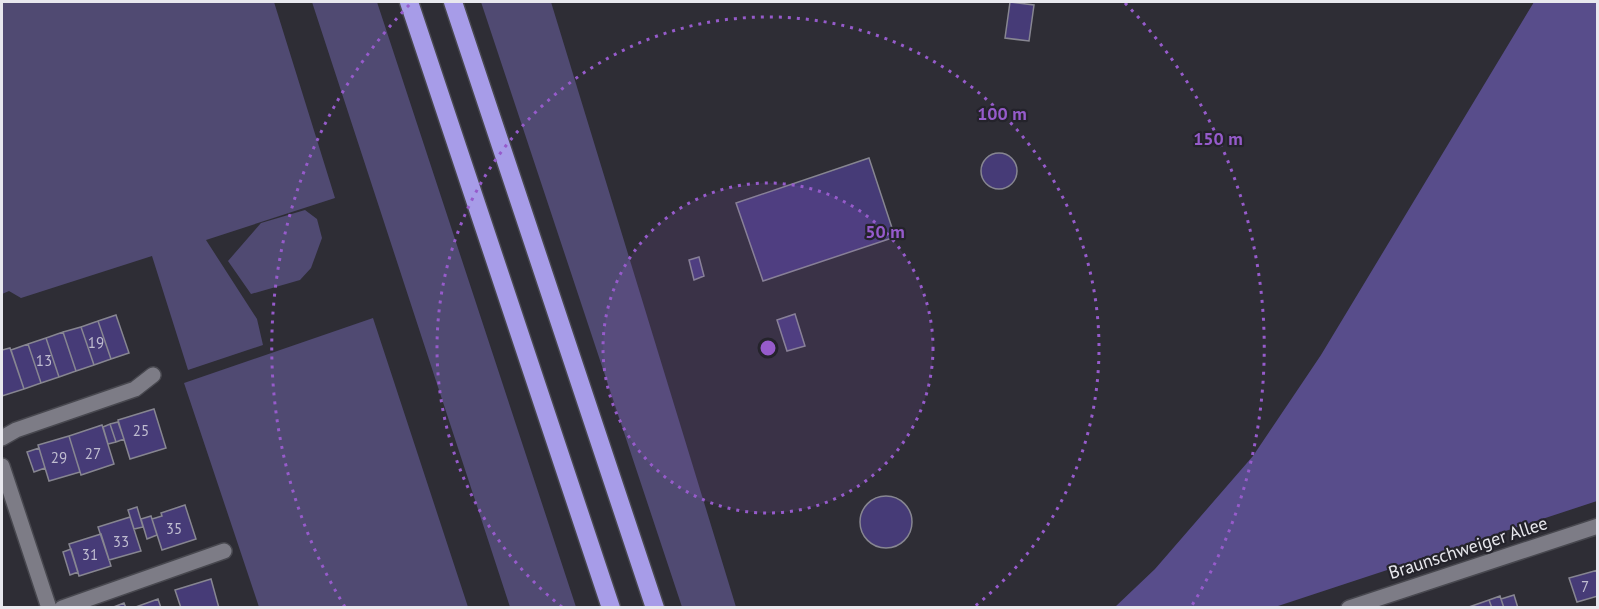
<svg xmlns="http://www.w3.org/2000/svg" width="1599" height="609" viewBox="0 0 1599 609" font-family="'PT Sans',sans-serif">
<style>
.green{fill:#504a72}
.forest{fill:#584d8b}
.building{fill:#463b77;stroke:#878691;stroke-width:1.5}
.lines{fill:none;stroke-linecap:round;stroke-linejoin:round}
.street-casing{stroke:#48484f;stroke-width:18}
.secondary-casing{stroke:#48484f;stroke-width:18}
.highway-casing{stroke:#48484f;stroke-width:21}
.street{stroke:#7d7c86;stroke-width:15}
.secondary{stroke:#7d7c86;stroke-width:15}
.highway{stroke:#a79ce8;stroke-width:18}
.ring{fill:none;stroke:#965bcb;stroke-width:3;stroke-dasharray:3 6}
.labels{text-anchor:middle;stroke-width:4.5;stroke-linejoin:round;paint-order:stroke}
.number-label{font-size:15px;fill:#c0bdd0}
.street-label{font-size:18px;fill:#e8e8ee;stroke:#24232b}
.centre{fill:#965bcb;stroke:#24232b;stroke-width:3}
.ring-label{font-size:18px;text-anchor:middle;font-weight:bold;fill:#965bcb;stroke:#24232b;stroke-width:4.5;stroke-linejoin:round;paint-order:stroke}
</style>
<rect width="100%" height="100%" fill="#2e2d35"/>
<path class="green" d="M2,2H274L335,198L206,240L257,319L263,345L188,370L152,256L21,298L9,291L2,294Z
M312,2H377L576,607H510Z
M481,2H551L736,607H682Z
M305,210L317,219L322,238L311,268L300,280L251,294L228,261L261,223Z
M373,318L468,607H259L184,383Z"/>
<path class="forest" d="M1534,2H1597V501L1275,607H1115L1155,569L1253,456L1321,355Z"/>
<path class="building" d="M1010,2L1034,5L1029,41L1005,38Z
M981 171a18 18 0 1 1 36 0a18 18 0 1 1-36 0Z
M869,158L895,237L763,281L736,203Z
M699,257L704,276L694,280L689,260Z
M795,314L805,346L787,351L777,320Z
M116,315L129,353L111,359L98,321Z
M98,321L111,359L94,365L81,327Z
M81,327L94,365L76,371L63,332Z
M63,332L76,371L59,377L46,338Z
M46,338L59,377L41,383L28,344Z
M28,344L41,383L24,389L11,350Z
M10,348L24,389L2,396V350Z
M154,409L166,448L130,459L118,420Z
M118,422L124,439L116,442L110,424Z
M110,424L116,442L108,444L103,427Z
M102,425L114,464L81,475L69,436Z
M69,436L80,472L49,481L38,445Z
M39,448L45,468L34,472L27,452Z
M860 522a26 26 0 1 1 52 0a26 26 0 1 1-52 0Z
M185,505L196,539L162,550L152,519L162,516L161,513Z
M137,507L143,527L134,529L128,510Z
M151,516L157,535L147,539L141,519Z
M130,517L141,551L109,560L98,527Z
M101,534L111,566L79,576L69,544Z
M71,549L78,572L70,575L63,552Z
M1598,570V596L1577,602L1569,578Z
M211,579L219,608H181L175,590Z
M1514,595L1518,608H1504L1501,599Z
M1500,596L1504,608H1492L1489,600Z
M158,599L161,608H133Z
M1489,600L1492,608H1466Z
M124,603L126,608H111Z"/>
<g class="lines">
<defs>
<path id="street" d="M2,438L16,430L135,389L153,375
M2,466L49,608
M62,608L224,551"/>
<path id="secondary" d="M1349,608L1598,526"/>
<path id="highway" d="M409,2L611,608
M453,2L655,608"/>
</defs>
<use href="#street" class="street-casing"/>
<use href="#secondary" class="secondary-casing"/>
<use href="#highway" class="highway-casing"/>
<use href="#street" class="street"/>
<use href="#secondary" class="secondary"/>
<use href="#highway" class="highway"/>
</g>
<circle cx="768" cy="348" r="165" fill="#965bcb" fill-opacity=".12"/>
<g class="ring">
<circle cx="768" cy="348" r="165"/>
<path d="M562 607A331 331 0 1 1 974 607"/>
<path d="M345 607A496 496 0 0 1 411 3M1125 3A496 496 0 0 1 1191 607"/>
</g>
<g class="labels">
<g class="number-label">
<text x="96" y="348">19</text>
<text x="44" y="366">13</text>
<text x="141" y="436">25</text>
<text x="93" y="459">27</text>
<text x="59" y="463">29</text>
<text x="174" y="534">35</text>
<text x="121" y="547">33</text>
<text x="90" y="560">31</text>
<text x="1585" y="592">7</text>
</g>
<g class="street-label">
<text transform="translate(1468 548) rotate(-18)" y="6">Braunschweiger Allee</text>
</g>
</g>
<circle cx="768" cy="348" r="9" class="centre"/>
<g class="ring-label">
<text x="1002" y="120">100 m</text>
<text x="1218" y="145">150 m</text>
<text x="885" y="238">50 m</text>
</g>
<rect width="1599" height="609" fill="none" stroke="#e8e8ee" stroke-width="6"/>
</svg>
